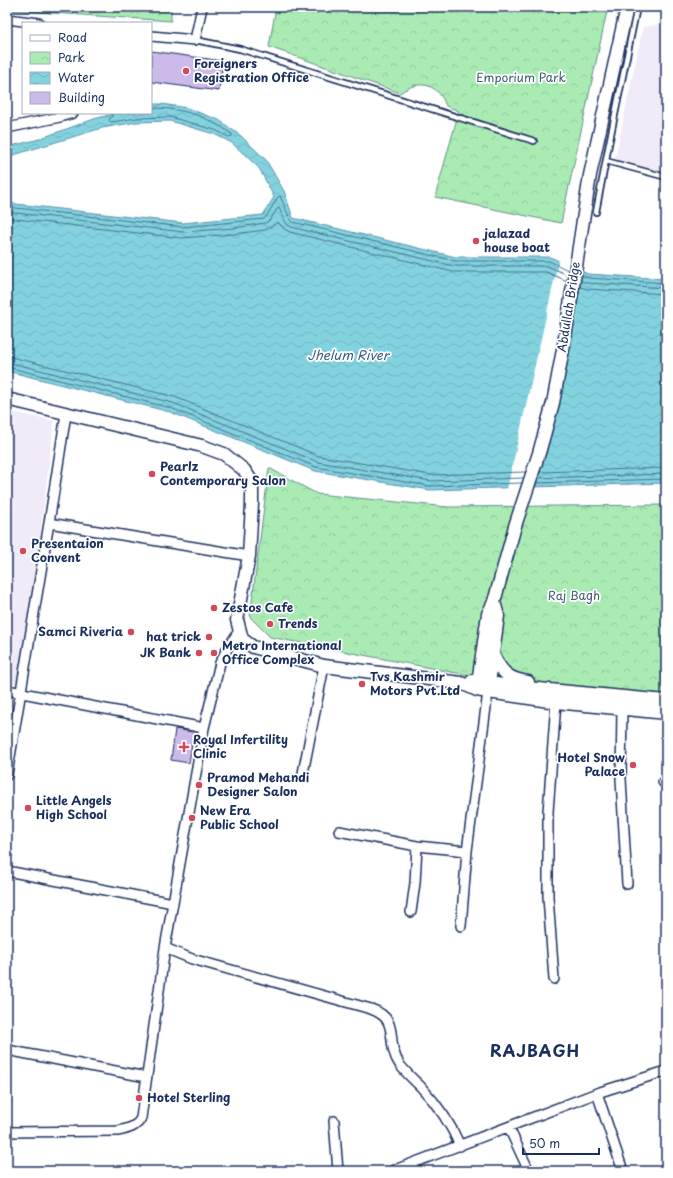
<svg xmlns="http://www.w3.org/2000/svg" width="673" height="1178" viewBox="0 0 673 1178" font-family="'Playpen Sans',sans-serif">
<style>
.built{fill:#f0eaf9}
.park{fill:url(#park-crowns);stroke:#628d89}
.water{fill:url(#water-waves);stroke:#5991ab}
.pier{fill:#fff}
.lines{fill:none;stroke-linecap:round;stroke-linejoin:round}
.shore{stroke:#457192;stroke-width:1}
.building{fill:#ccbaea;stroke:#1b2f5e}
.lane-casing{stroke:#1b2f5e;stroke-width:8}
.street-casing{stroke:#1b2f5e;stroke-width:12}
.secondary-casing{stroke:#1b2f5e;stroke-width:15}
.lane{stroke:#fff;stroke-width:4.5}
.street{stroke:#fff;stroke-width:9}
.secondary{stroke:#fff;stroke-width:12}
.poi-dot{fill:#d1495b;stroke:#fff;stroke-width:1.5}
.labels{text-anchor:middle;stroke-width:3.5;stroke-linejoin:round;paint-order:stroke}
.poi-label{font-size:12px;font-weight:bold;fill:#1b2f5e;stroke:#fff;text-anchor:start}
.park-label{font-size:12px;fill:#3f5e74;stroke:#fff}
.street-label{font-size:12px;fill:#1b2f5e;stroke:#fff}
.water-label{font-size:13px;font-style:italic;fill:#3a6085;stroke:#fff}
.district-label{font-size:16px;font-weight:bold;letter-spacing:1px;fill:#1b2f5e;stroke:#fff}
</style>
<defs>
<pattern id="park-crowns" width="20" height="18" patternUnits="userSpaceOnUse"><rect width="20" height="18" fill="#aaebb4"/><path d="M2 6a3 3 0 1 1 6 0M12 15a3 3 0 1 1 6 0" fill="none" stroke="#92ca9d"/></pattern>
<pattern id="water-waves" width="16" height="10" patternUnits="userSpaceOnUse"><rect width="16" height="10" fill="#83d3df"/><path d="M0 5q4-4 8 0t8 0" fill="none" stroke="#71b5c2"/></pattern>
</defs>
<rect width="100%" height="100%" fill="#fff"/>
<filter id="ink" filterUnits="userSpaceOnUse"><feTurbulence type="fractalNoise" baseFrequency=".025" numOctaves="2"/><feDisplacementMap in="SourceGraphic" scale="8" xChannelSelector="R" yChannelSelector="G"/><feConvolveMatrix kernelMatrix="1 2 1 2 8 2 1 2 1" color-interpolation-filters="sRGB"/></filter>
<g filter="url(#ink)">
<path class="built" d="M666,23V174L615,159L643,27Z
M7,411L54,421L22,684L7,681Z"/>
<path class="park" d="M7,7H171V21L7,10Z
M276,7H608L561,223L435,197L459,111L446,106C438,83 419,79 400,93L269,47Z
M269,468L317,494L448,507L666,505V694L520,683L451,672L270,637L250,617Z"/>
<path class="water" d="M151,104H162L187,108L219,120L241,136L266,160L284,191L293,218L456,257H550L588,274L666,279V483L430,490L315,471L170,412L7,371V203L183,223L263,215L274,197L259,168L232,143L214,134L170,121L137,122L102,128L7,157V147L36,140L94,119L116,113H151Z"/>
<path class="pier" d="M559,259L578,268L529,489H507Z"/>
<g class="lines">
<path class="shore" d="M113,113L112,116L109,120L111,122L137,118L170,117L215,130L229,137L232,136V134C207,116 182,108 151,108
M7,207L183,227L264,219L266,217L278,197L280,196L290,219L293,222L455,261H549L568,270
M7,212L184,232L234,228L265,223L270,220L277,209L279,208L286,223L291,227L454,266H547L568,275
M7,218L182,238L234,234L265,230L271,227L278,222L284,229L290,232L453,272H546L567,281
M582,276L588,278L666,283
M581,281L588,283L666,288
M580,287L587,289L666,294
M7,356L175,397L319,456L431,475L525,472
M7,362L173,403L318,462L431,481L523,478
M7,367L171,408L316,467L430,486L522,483
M540,472L666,468
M538,478L666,474
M537,483L666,479"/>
</g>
<path class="building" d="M151,51L223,61L219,91L151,82Z
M175,729L194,732L189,763L171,760Z"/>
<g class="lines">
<defs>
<path id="lane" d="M195,40L240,49L534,141
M606,161L666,177
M596,212L609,144L637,7"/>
<path id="street" d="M7,19L39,23
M151,36L195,40L202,7
M7,128L60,117L73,113
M49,523L249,556
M7,690L204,728
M622,708L621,779L627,884
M303,773L324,666
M7,775L49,523L66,414
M663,782H666
M339,831L417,846L467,851
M7,871L173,903
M411,912L415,883L417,846
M461,926L467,851L488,692
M165,948L192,959L371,1009C402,1020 384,1042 400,1065C406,1073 414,1080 421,1087C437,1104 451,1124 460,1146
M554,979L548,897V812L556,702
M7,1050L146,1077
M597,1093L623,1171
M334,1121L338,1171
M509,1128L529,1171
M7,1132L118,1131C127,1129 137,1127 141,1118L165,948L204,728L220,663L227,649L239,631
M392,1171L597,1093L666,1071"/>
<path id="secondary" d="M7,399L202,446L224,454L244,470L252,482V504L249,556L237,620L242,639L253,647L324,666L461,683L477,690L488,692L556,702L666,713
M493,655C502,673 508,679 528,682
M472,681L528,688L666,701
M477,690L488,614L494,602L515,526L539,453L553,403L564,344L590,175L627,7
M488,691L498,616L494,602"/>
</defs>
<use href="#lane" class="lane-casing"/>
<use href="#street" class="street-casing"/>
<use href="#secondary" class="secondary-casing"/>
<use href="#lane" class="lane"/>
<use href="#street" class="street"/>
<use href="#secondary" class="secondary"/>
</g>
</g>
<g class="poi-dot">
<circle cx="186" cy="71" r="4"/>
<circle cx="476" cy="241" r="4"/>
<circle cx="152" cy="474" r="4"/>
<circle cx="23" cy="551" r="4"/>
<circle cx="214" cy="608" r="4"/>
<circle cx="270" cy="624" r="4"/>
<circle cx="131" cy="632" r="4"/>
<circle cx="209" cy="637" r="4"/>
<circle cx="199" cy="653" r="4"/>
<circle cx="214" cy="653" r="4"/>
<circle cx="362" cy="684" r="4"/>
<path d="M182 741h4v4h4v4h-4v4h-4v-4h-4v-4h4z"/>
<circle cx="633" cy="765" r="4"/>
<circle cx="199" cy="785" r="4"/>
<circle cx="28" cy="808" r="4"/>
<circle cx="192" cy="818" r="4"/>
<circle cx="139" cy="1098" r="4"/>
</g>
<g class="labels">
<g class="poi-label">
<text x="194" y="68">Foreigners<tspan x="194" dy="14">Registration Office</tspan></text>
<text x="484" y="238">jalazad<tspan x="484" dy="14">house boat</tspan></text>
<text x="160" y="471">Pearlz<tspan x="160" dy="14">Contemporary Salon</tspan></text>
<text x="31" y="548">Presentaion<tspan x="31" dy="14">Convent</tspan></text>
<text x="222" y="612">Zestos Cafe</text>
<text x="278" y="628">Trends</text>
<text x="123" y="636" text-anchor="end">Samci Riveria</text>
<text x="201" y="641" text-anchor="end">hat trick</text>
<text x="222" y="650">Metro International<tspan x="222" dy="14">Office Complex</tspan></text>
<text x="191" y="657" text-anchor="end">JK Bank</text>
<text x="370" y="681">Tvs Kashmir<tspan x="370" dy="14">Motors Pvt.Ltd</tspan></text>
<text x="193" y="744">Royal Infertility<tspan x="193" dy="14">Clinic</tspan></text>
<text x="625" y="762" text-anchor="end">Hotel Snow<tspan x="625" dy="14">Palace</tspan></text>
<text x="207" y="782">Pramod Mehandi<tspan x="207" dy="14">Designer Salon</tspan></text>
<text x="36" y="805">Little Angels<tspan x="36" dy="14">High School</tspan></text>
<text x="200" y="815">New Era<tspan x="200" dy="14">Public School</tspan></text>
<text x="147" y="1102">Hotel Sterling</text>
</g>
<g class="park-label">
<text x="521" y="82">Emporium Park</text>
<text x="574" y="600">Raj Bagh</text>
</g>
<g class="street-label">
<text transform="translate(569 307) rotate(-81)" y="4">Abdullah Bridge</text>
</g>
<g class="water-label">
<text x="348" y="360">Jhelum River</text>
</g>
<g class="district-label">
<text x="535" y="1057">RAJBAGH</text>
</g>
</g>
<rect width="673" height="1178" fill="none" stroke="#fff" stroke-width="24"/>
<rect x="12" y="12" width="649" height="1154" fill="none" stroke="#1b2f5e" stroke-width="1.5" filter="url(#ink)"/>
<rect x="22" y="22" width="130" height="92" fill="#ffffff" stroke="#a4acbf"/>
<rect x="30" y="35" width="20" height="6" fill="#ffffff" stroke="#a4acbf"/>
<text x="58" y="42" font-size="12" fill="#1b2f5e">Road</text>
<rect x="30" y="52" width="20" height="12" fill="url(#park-crowns)" stroke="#a4acbf"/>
<text x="58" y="62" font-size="12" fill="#1b2f5e">Park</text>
<rect x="30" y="72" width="20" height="12" fill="url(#water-waves)" stroke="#a4acbf"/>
<text x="58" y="82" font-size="12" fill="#1b2f5e">Water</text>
<rect x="30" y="92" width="20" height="12" fill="#ccbaea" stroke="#a4acbf"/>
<text x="58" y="102" font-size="12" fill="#1b2f5e">Building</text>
<path d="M523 1148v6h76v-6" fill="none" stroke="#1b2f5e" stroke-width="2"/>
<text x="529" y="1148" font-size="12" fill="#1b2f5e" stroke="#ffffff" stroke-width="3" paint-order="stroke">50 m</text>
</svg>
